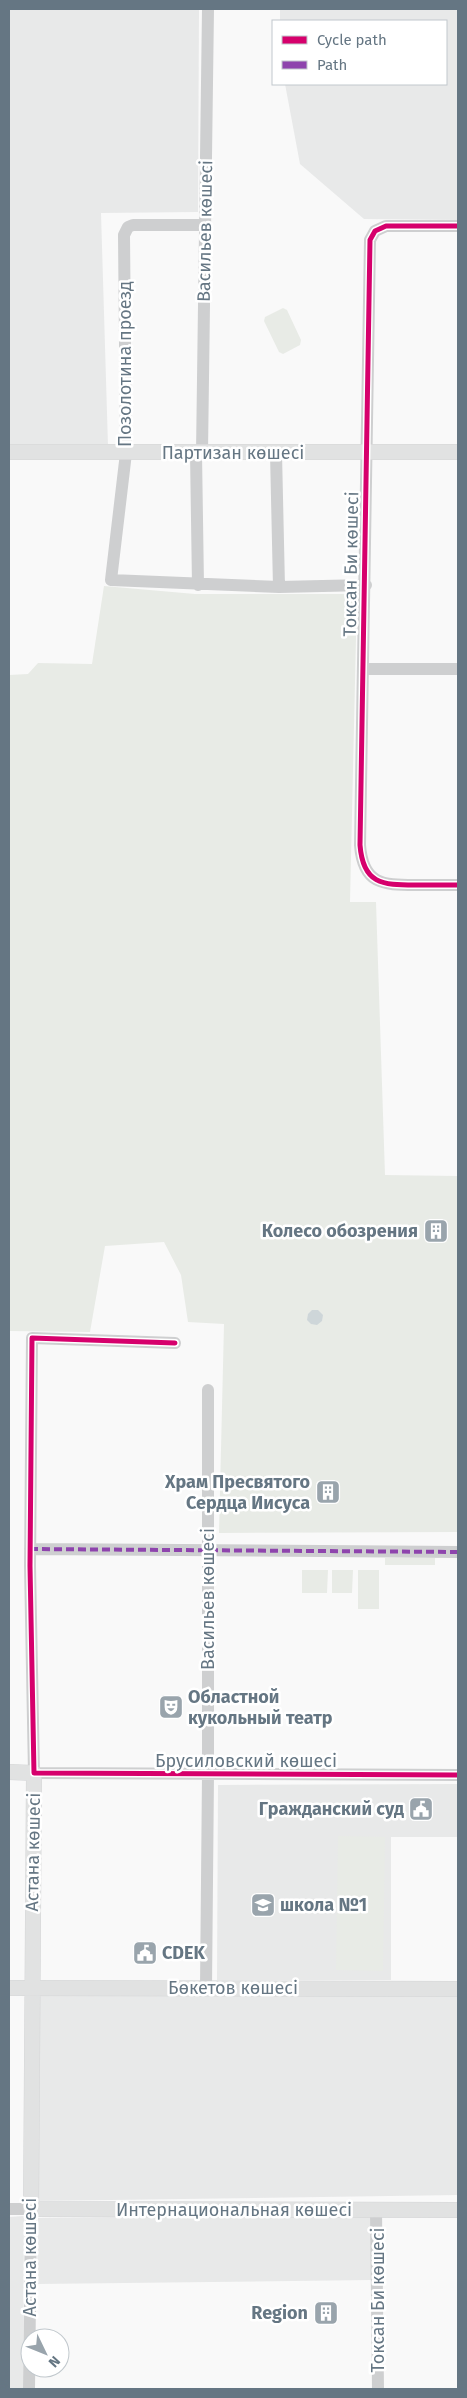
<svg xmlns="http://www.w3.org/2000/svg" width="467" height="2398" viewBox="0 0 467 2398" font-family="'Fira Sans',sans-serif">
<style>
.built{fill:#e8e9e9}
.green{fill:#e8ebe6}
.water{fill:#ced6d9}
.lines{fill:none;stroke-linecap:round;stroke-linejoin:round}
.major-casing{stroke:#d5d6d7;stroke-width:16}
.minor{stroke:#cecfd0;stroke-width:12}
.major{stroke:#e1e2e2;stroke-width:15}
.quiet{stroke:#8e44ad;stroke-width:4;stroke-dasharray:8 4;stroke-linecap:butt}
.cycleway-casing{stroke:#fff;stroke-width:8}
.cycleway{stroke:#d6006c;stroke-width:5}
.labels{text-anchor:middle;stroke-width:5;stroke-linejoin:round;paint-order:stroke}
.street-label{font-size:18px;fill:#657683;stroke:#fff}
.poi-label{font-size:18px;font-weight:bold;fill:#657683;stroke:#fff;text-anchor:end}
</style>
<rect width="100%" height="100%" fill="#f9f9f9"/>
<path class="built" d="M9,9H199L198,212L101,213L108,446H9Z
M280,9H458V220L364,219L300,164L285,84H446V21H280Z
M458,1784V1837H391V1980H217L218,1785Z
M39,1994H458V2195L37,2201Z
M372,2214L371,2280L37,2284L38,2218Z
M24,2216L23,2389H9V2217Z"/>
<path class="green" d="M283,308L287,310L301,340L300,345L283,354L279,352L264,321L265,317Z
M104,586L195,594H357L350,902H376L385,1175L458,1176V1532L219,1533L224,1324L188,1322L181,1275L164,1242L105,1246L90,1332L9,1331V675L28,674L38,663L92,664Z
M385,1558H435V1565H385Z
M302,1570H328L327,1593H302Z
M332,1570H353L352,1593H332Z
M358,1570H379V1609H358Z
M338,1836L385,1837L383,1971L336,1970Z"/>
<path class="water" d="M312,1310H318L323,1315L322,1321L317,1325L311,1324L307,1320L308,1314Z"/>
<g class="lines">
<defs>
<path id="major" d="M9,452H458
M9,1772L34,1773L31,2209L458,2210
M9,1988L458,1989"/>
</defs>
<use href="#major" class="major-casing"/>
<path class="minor" d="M205,225H133L128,227L124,235L126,453L111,580L279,587L366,585
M458,226H386L375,231L370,240L360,845C363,884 382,885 415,885C429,885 444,885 458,885
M196,453L198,585
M202,453L208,9
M276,453L279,587
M363,669H458
M175,1343L32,1338L30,1566L34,1773L458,1775
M30,1549L458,1552
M206,1988L208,1774V1390
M9,2209H31L29,2389
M376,2210L378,2389"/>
<use href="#major" class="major"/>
<path class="quiet" d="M30,1549L458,1552"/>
<defs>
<path id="cycleway" d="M458,226H386L375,231L370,240L360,845C363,884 382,885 415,885C429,885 444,885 458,885
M175,1343L32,1338L30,1566L34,1773L458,1775"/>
</defs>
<use href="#cycleway" class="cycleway-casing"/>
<use href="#cycleway" class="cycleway"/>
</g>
<defs>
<symbol id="building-square" viewBox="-11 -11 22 22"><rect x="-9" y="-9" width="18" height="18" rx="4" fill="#99a4ac" stroke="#fff"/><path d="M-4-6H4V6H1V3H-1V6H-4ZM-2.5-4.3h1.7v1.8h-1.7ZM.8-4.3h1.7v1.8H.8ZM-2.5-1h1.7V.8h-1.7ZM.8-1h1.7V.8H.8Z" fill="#fff"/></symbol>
<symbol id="theatre-square" viewBox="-11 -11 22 22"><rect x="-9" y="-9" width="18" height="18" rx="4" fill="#99a4ac" stroke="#fff"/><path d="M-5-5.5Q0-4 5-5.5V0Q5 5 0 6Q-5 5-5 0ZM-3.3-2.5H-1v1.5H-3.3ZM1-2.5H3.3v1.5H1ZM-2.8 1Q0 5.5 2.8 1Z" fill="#fff"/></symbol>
<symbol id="civic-square" viewBox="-11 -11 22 22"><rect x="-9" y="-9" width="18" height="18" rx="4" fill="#99a4ac" stroke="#fff"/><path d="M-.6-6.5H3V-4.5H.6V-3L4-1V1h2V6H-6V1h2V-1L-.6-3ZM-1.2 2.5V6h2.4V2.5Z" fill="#fff"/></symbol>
<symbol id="school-square" viewBox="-11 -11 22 22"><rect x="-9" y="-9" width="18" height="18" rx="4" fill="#99a4ac" stroke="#fff"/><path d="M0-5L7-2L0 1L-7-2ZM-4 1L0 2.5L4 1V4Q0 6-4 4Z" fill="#fff"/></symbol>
</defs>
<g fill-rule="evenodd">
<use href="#building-square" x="422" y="1217" width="28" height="28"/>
<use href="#building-square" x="314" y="1478" width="28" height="28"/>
<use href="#theatre-square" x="157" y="1693" width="28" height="28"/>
<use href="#civic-square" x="407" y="1795" width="28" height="28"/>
<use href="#school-square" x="249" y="1891" width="28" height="28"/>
<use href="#civic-square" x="131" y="1939" width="28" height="28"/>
<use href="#building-square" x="312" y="2299" width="28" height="28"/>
</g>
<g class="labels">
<g class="street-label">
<text transform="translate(205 231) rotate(-89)" y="6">Васильев көшесі</text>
<text transform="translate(125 364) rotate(-90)" y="6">Позолотина проезд</text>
<text x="233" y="459">Партизан көшесі</text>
<text transform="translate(351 564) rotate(-89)" y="6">Токсан Би көшесі</text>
<text transform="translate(208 1599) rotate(-90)" y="6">Васильев көшесі</text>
<text x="246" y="1767">Брусиловский көшесі</text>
<text transform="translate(33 1852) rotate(-89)" y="6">Астана көшесі</text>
<text x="233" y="1994">Бөкетов көшесі</text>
<text x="234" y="2216">Интернациональная көшесі</text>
<text transform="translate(30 2257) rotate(-90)" y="6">Астана көшесі</text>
<text transform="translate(378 2300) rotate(-90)" y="6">Токсан Би көшесі</text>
</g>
<g class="poi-label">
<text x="418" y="1237">Колесо обозрения</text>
<text x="310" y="1488">Храм Пресвятого<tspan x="310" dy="21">Сердца Иисуса</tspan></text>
<text x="188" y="1703" text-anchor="start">Областной<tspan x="188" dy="21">кукольный театр</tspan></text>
<text x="404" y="1815">Гражданский суд</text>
<text x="280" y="1911" text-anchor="start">школа №1</text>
<text x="162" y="1959" text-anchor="start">CDEK</text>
<text x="308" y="2319">Region</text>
</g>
</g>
<rect width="467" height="2398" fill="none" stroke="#657683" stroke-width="20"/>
<rect x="272" y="20" width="175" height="65" fill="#ffffff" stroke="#c1c8cd"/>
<rect x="282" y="36" width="25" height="8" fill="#d6006c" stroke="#c1c8cd"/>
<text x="317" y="45" font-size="15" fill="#657683">Cycle path</text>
<rect x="282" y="61" width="25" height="8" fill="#8e44ad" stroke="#c1c8cd"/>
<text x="317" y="70" font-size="15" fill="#657683">Path</text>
<g transform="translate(45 2353) rotate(133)"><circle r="24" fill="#ffffff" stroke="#c1c8cd"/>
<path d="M0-4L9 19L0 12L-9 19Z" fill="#99a4ac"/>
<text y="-8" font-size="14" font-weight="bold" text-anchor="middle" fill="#657683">N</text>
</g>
</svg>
